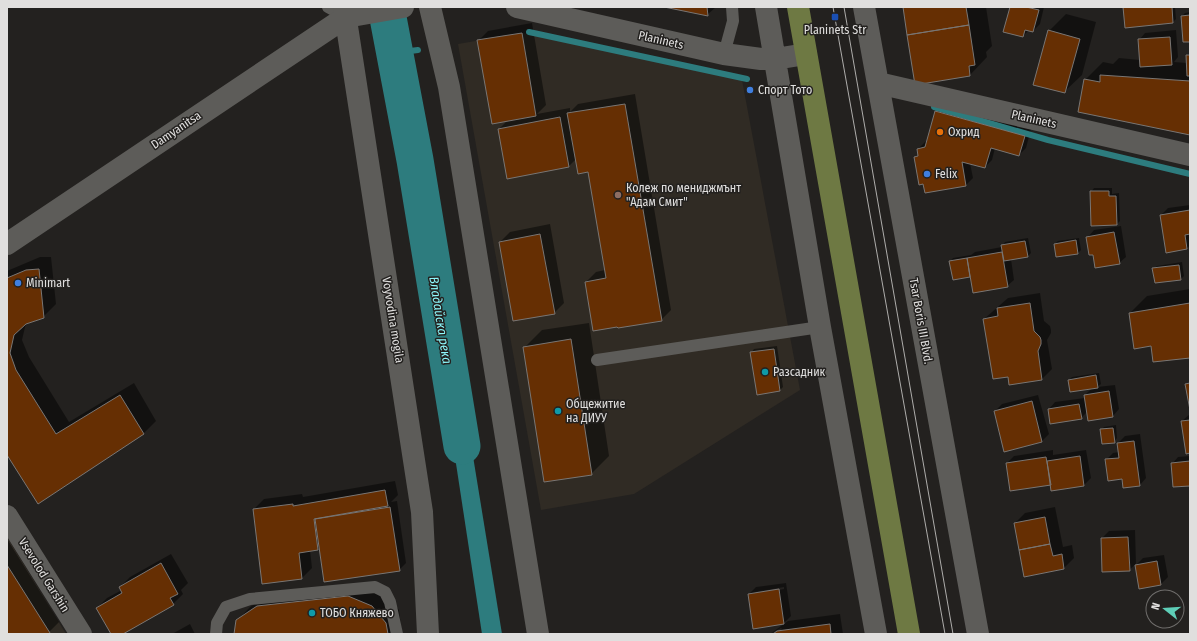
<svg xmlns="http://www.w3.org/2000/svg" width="1197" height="641" viewBox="0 0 1197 641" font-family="'Fira Sans Condensed',sans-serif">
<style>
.built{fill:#302b24}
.water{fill:#2d7c7e}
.shadow{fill:#0007;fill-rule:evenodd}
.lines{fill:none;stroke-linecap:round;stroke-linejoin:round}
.stream{stroke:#2d7c7e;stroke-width:6}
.river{stroke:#2d7c7e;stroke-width:37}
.building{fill:#662f03;stroke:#797674}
.service{stroke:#5d5c59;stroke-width:12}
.minor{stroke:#5d5c59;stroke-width:22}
.primary{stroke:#6e7943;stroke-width:22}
.tram{stroke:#aeadab;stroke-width:1}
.transit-dot{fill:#1a4fb4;stroke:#23211f;stroke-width:1.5}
.shop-dot{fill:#3f7fe0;stroke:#23211f;stroke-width:1.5}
.food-dot{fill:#e8710a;stroke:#23211f;stroke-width:1.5}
.education-dot{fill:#8d6e63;stroke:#23211f;stroke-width:1.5}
.culture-dot{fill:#0f9aa8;stroke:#23211f;stroke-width:1.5}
.labels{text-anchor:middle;stroke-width:3;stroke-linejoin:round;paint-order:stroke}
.poi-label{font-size:12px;fill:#e0dfde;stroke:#23211f;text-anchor:start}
.street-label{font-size:12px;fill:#e0dfde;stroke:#23211f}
.water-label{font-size:13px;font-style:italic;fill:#8df8fb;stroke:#23211f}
</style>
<rect width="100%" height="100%" fill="#23211f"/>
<path class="built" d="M522,33L742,80L800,390L634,494L541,510L458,44Z
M7,537L66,634H7Z"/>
<path class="water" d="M463,395L502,634H482L446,398Z"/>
<path class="shadow" d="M669,7H716L707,15Z
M904,7H986L992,46L986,52L987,57L970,75Z
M1011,7H1044L1040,24L1033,31L1029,30L1023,36Z
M1124,7H1175L1176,19L1173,22Z
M1190,12V41L1182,16L1185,13Z
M1066,14L1096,22L1082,75L1064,92L1049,31Z
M532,23L546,105L537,114L570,108V112L578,104L635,94L671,310L661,320L586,282L596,272L605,270L589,171L576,159L569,166L499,129L508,120L478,41L488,31Z
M1176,30L1178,57L1174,62L1187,63V56L1190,53V134L1085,80L1103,62L1113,64L1119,58L1140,60L1139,40L1145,33Z
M943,105L1031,129L1026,148L1019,155L995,148L992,160L985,167L970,163L973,178L966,185L915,157L919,154L918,149L925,142L928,141L936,112Z
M1094,188H1112V194L1119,193L1120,221L1117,224L1091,192Z
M1190,205V245L1187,249L1161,215L1168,208Z
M550,224L564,303L554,313L500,242L510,232Z
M1121,226L1126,257L1119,263L1094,253L1088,237L1094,230Z
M1028,238L1031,253L1028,256L1011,259L1014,280L1007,286L971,276L953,279L950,262L953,258L971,255L975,252L1002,247L1005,242Z
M1079,238L1081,250L1078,253L1057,256L1055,244L1058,241Z
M40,257H51L56,304L43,317L26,323L22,340L29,357L69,422L134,383L156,421L143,434L7,453V271Z
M1182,262L1184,276L1181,279L1153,269L1157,266Z
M1190,289V357L1152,345L1130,313L1147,296Z
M1040,293L1044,321L1050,326L1051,330V333L1047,340L1052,369L1042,379L1009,376L984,319L1008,298Z
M589,323L609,456L591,474L525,347L542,330Z
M777,346L783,387L780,390L751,353L754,349Z
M1099,373L1101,384L1097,387L1115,385L1119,409L1113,416L1087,412L1081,418L1049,409L1055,402L1085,398V395L1092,388L1069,380L1072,377Z
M1038,395L1049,434L1042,441L995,411L1002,404Z
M1190,414V452L1182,421Z
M1116,425L1117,438L1114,442L1101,430L1104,427Z
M1140,434L1146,478L1140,485L1122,478L1106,460L1113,453L1119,452L1118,443L1125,436Z
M1053,450V455L1086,450L1091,478L1084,485L1051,484L1007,463L1014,456Z
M1190,456V485L1172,464L1178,457Z
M395,481L398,495L391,502L397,501L406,563L399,570L320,546L318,549L310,550L312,568L302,578L254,509L264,499L302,494L303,497Z
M1055,507L1063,547L1072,545L1074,558L1064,568L1015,523L1025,513Z
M1135,530L1136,564L1129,570L1102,538L1109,531Z
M7,539L59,622L47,634H7Z
M171,554L188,583L181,590L183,594L173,604L121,634H112L97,608L107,598L122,590L120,587L130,577Z
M1164,555L1168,577L1161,584L1136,565L1143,558Z
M786,583L791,616L784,623L749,594L756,587ZM784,587V589L756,594V592Z
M385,593L399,610L402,634H235L237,621L250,607L271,594Z
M840,614L843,634H775L782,629L781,628L770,634L788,621Z
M190,624L195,634H172Z"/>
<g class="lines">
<path class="stream" d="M529,32L747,79
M394,53L418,50
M934,107L1048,140L1190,174"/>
<path class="river" d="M386,7L415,160L462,446"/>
</g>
<path class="building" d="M664,7H707L708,16Z
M903,7H966L969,25L907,35Z
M1010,7H1026L1039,10L1033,32L1025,30L1023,37L1003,32Z
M1123,7H1172L1173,23L1125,28Z
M1190,15V42H1183L1181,16Z
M969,25L975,65L969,66L970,76L915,85L907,35Z
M1048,30L1080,39L1065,93L1033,85Z
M522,33L536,116L492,124L477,40Z
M1170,37L1172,65L1140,67L1138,39Z
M1186,55H1190V76H1187Z
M1100,75L1190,81V135L1078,112L1084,79L1100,82Z
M625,104L662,321L618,328L617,327L593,331L585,282L606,278L588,172L578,174L567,113Z
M935,111L1025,136L1019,156L991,148L985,168L962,162L966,186L925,193L923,184L919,185L914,157L918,156L917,149L925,147Z
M560,117L569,167L507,179L498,129Z
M1090,191H1109V196H1116L1117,225L1091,226Z
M1190,210V234L1185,235L1187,249L1166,253L1160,215Z
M1114,232L1120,264L1095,268L1093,255H1089L1086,237Z
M540,234L555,314L513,321L499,242Z
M1076,240L1078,254L1056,257L1054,244Z
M1025,241L1028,257L1004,261L1001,245Z
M1002,252L1008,287L973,293L967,258Z
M967,258L970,277L953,280L949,261Z
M1179,265L1181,280L1155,283L1152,268Z
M39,269L44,318L26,324L14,335L10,353L16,370L56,434L120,395L144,434L38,504L7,455V278L26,270Z
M1030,303L1034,331L1040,337L1041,340V344L1038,351L1042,380L1009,385L1008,377L993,379L983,319L998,316L997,308Z
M1190,303V358L1153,362L1151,346L1134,349L1129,313Z
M571,339L592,475L544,482L523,347Z
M774,349L780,391L757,395L750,352Z
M1096,375L1098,388L1070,392L1068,380Z
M1190,383V410L1185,384Z
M1109,391L1113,417L1088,421L1084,395Z
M1032,401L1042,442L1004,452L994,411Z
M1079,404L1082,419L1050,424L1048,409Z
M1190,420V453L1186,454L1181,421Z
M1113,428L1115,443L1102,444L1100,429Z
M1134,441L1140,486L1123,488L1122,479L1108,481L1105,459L1119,458L1117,443Z
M1080,456L1084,486L1051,491L1047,461Z
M1046,457L1051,485L1010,491L1006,463Z
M1190,461V486L1173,487L1171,463Z
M385,490L388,506L314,519L318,550L299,553L302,579L262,584L253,509L293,504V506Z
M390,507L400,571L324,582L315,519Z
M1045,517L1050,544L1019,550L1014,523Z
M1128,537L1130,571L1102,572L1101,538Z
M1050,544L1053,556L1062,554L1064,569L1024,577L1019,550Z
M1157,561L1161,585L1139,589L1135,565Z
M161,563L178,594L170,598L174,605L123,634H111L96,608L122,593L119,587Z
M7,565L50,633L48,634H7Z
M779,589L784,624L753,629L748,594Z
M348,596L372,606L386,623L388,634H234L236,620L257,606Z
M830,624L831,634H773L777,631Z"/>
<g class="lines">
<path class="service" d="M328,7L346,17
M724,54L733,21L732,7
M597,360L820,327
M216,634L217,623L226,607L250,599L375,587L385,592L390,602L397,634"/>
<path class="minor" d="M344,7L422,512L428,634
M430,7L449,87L538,634
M517,7L724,54L761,59H775L806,54
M766,7L820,327L876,634
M864,7L978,634
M878,83L1190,155
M7,244L346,17L403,7
M7,516L81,634"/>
<path class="primary" d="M798,7L909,634"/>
<path class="tram" d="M833,7L945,634
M844,7L953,634"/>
</g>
<rect class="transit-dot" x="831" y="13" width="8" height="8" rx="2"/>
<g class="shop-dot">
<circle cx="750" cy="90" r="4"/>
<circle cx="927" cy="174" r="4"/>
<circle cx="18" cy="283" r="4"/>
</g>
<circle class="food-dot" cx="940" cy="132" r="4"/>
<circle class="education-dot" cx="618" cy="195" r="4"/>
<g class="culture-dot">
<circle cx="765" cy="372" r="4"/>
<circle cx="558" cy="411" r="4"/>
<circle cx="312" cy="613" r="4"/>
</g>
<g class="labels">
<g class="poi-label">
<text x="835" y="34" text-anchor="middle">Planinets Str</text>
<text x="758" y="94">Спорт Тото</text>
<text x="948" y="136">Охрид</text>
<text x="935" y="178">Felix</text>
<text x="626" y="192">Колеж по мениджмънт<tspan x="626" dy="14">"Адам Смит"</tspan></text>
<text x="26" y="287">Minimart</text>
<text x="773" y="376">Разсадник</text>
<text x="566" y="408">Общежитие<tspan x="566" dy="14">на ДИУУ</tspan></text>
<text x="320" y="617">ТОБО Княжево</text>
</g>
<g class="street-label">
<text transform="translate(661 40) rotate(13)" y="4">Planinets</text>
<text transform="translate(1034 119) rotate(13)" y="4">Planinets</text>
<text transform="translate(176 130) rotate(-34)" y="4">Damyanitsa</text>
<text transform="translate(393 320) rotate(81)" y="4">Voyvodina mogila</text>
<text transform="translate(921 321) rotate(80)" y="4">Tsar Boris III Blvd.</text>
<text transform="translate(44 575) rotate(58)" y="4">Vsevolod Garshin</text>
</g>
<g class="water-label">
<text transform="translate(441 320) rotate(81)" y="5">Владайска река</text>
</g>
</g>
<rect width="1197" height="641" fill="none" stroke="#e0dfde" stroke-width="16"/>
<g transform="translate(1165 609) rotate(287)"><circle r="19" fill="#23211f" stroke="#6f6d6b"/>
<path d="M0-3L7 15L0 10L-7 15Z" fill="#5eceb7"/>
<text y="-6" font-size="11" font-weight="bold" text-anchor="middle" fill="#e0dfde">N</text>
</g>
</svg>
